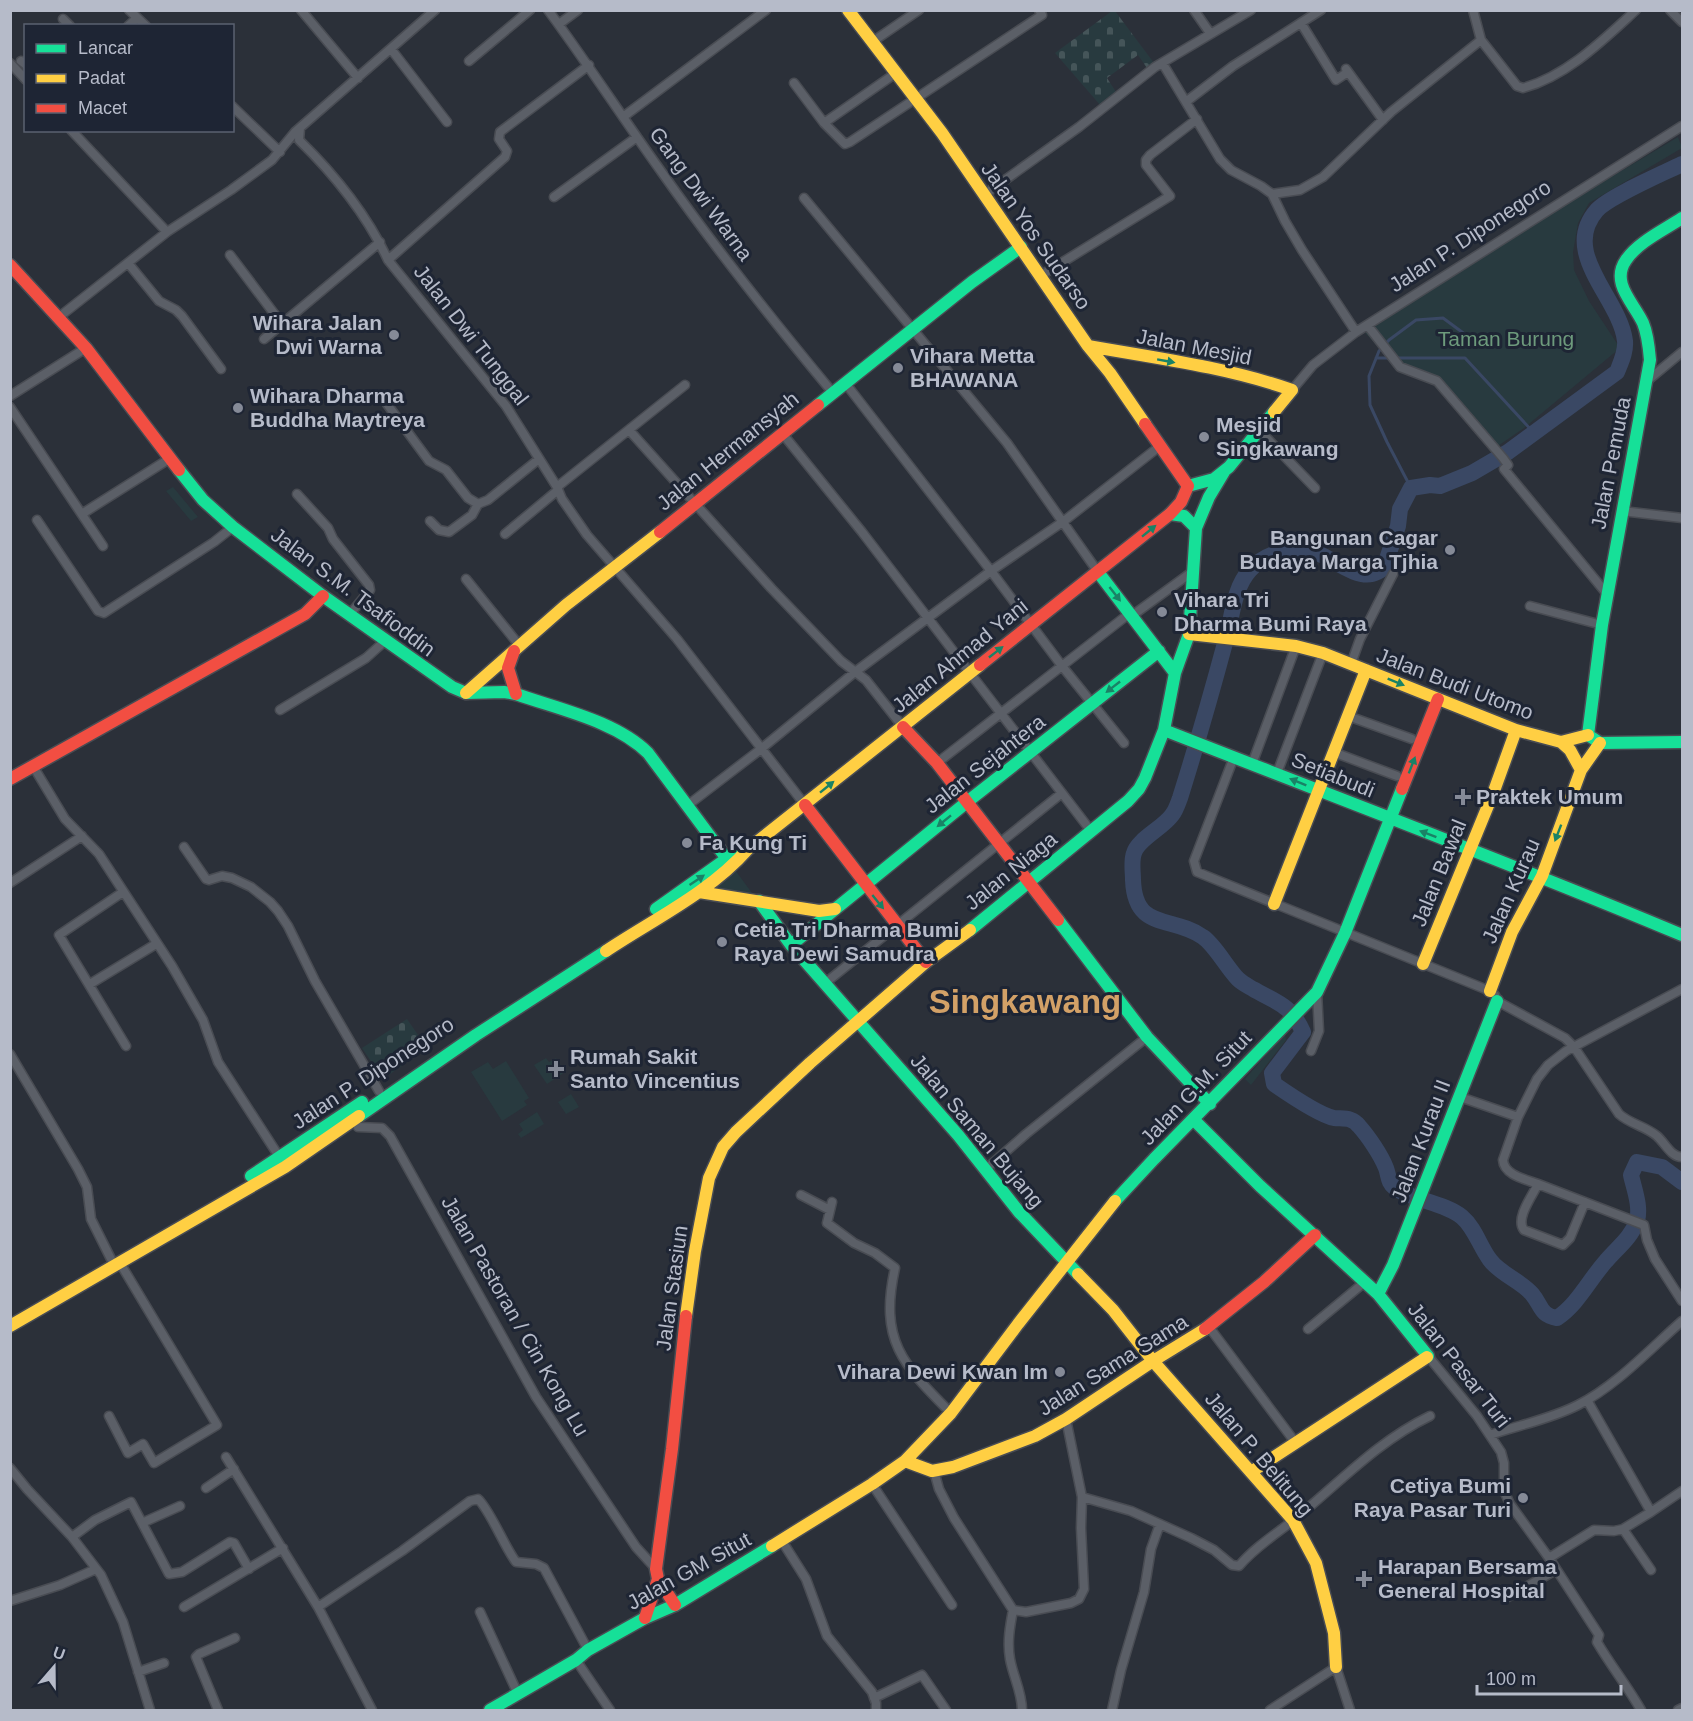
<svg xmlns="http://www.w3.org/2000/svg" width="1693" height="1721" viewBox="0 0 1693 1721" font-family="Helvetica,sans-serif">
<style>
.green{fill:#283a3f}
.cemetery{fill:url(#cemetery-stones)}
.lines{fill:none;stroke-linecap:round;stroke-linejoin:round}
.stream{stroke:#3a4864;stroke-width:3}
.river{stroke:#3a4864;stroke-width:16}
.street-casing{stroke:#494c53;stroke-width:11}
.fast-casing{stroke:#494c53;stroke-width:15}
.slow-casing{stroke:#494c53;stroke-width:15}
.jam-casing{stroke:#494c53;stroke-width:15}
.street{stroke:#5b5f67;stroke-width:8}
.fast{stroke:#16e098;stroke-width:12}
.slow{stroke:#ffcf43;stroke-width:12}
.jam{stroke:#f24e42;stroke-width:12}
.oneway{fill:#1a8266}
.poi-dot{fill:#858a97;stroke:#1e2534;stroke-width:2}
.labels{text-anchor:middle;stroke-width:6;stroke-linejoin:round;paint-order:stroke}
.street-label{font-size:21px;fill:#b6bbc9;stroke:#1e2534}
.poi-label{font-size:21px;font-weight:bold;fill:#b6bbc9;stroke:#1e2534;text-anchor:start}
.park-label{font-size:21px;fill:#6d9a7c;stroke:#1e2534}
.town-label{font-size:33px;font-weight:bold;fill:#d3a167;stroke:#1e2534}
</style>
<defs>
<pattern id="cemetery-stones" width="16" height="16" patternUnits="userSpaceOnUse" patternTransform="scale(1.5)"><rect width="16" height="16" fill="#283a3f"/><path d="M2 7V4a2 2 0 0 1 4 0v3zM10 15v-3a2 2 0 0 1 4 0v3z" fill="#455559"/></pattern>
</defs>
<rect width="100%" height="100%" fill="#2b3039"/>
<path class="green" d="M1678,137L1682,148L1589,203L1578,223L1573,252L1574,270L1589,301L1620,348L1524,428L1492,450L1436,384L1406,374L1365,333L1514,235Z
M173,487L198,517L191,521L166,491Z
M735,870L755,897L719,891V886Z
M1285,1033L1286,1040L1251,1085L1245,1079Z
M546,1058L549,1062L556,1058L565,1072L547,1084L534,1065Z
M506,1061L529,1098L524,1101L527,1105L502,1121L471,1072L488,1062L493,1069Z
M571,1094L579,1107L566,1114L558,1102Z
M537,1112L544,1124L521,1138L518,1134L523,1130L519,1124Z"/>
<path class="cemetery" d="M1112,11H1115L1154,63L1147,68L1138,55L1107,78L1116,92L1101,106L1055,53Z
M407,1019L427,1048L383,1079L362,1048Z"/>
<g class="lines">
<path class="stream" d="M1376,358H1389
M1396,358H1465L1534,433
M1411,488L1387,442L1370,405L1369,376L1379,351L1389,340L1416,320L1443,318L1466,335"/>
<path class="river" d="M1682,164C1664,173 1610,196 1597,210C1559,253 1620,298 1625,341C1626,352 1621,362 1617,372L1508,452L1472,473L1440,486L1430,485L1411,488L1400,509L1398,526L1384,568C1381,570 1376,573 1372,574C1352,579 1325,551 1304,549C1286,547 1262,556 1250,570C1233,588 1232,620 1225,643C1211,695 1196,747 1180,798C1178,803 1176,810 1172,815C1163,828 1138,839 1134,853C1131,861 1133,871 1133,880C1135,932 1172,915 1203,937C1215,945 1227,968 1238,979C1242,983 1248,986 1253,989C1278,1003 1291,1005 1303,1032L1272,1073L1274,1084C1287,1093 1320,1115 1334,1118C1344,1119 1352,1117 1359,1126C1368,1136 1381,1155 1386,1168C1389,1176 1388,1183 1395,1188C1412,1200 1445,1203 1462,1217C1475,1228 1480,1247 1490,1260C1500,1274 1521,1281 1532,1294C1542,1306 1540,1315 1557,1318C1578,1304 1589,1280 1606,1261C1617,1248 1631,1238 1637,1221C1641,1206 1634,1189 1631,1175L1637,1162L1662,1167L1682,1182"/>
<defs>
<path id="street" d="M129,10L146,26
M301,10L358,78
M548,10C588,64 624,120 663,174C716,249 774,322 833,393
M1194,10L1210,33
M1473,10L1481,40L1517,86L1523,88C1567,76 1603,40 1636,10
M1670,10L1682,22
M63,19L70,26
M1301,23L1336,80L1348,72
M559,24L578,10
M128,26L137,18
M872,42L919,10
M391,49L447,122
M21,61L26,65
M469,61L530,10
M10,63L26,80
M1163,64L1220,159L1231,170L1261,186L1272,194L1285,221L1302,250L1356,332
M1346,69L1383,120
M794,83L824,123L845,144L850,142L1042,15L1039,10
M1187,101L1233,66L1321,10
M232,106L280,152
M623,117L766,10
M824,123L896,73
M300,128L299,140C334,174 367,215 388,260L506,406L557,487L562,499L587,535L677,639L805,805
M71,130L167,232
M1272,194L1300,190L1323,177L1391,112L1481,40
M984,195L1079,127L1155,67L1251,10
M554,197L637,137
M804,198L1007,443L1098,572
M230,255L282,324
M388,260L505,157L507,151L499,139L500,132L589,65
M128,263L159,301L176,310L182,316L221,369
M1040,276L1170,196L1146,165V160L1150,155L1197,119
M59,317L167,232L231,190L272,160L295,132L435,10
M1368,326L1400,367L1437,381L1503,458L1508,465L1504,469L1607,594
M264,339L380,242
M1647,381L1682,352
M1292,390L1313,365L1356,332L1682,126
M10,396L86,348
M387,404L429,461L446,470L468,498L478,504L488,500L539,459
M10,407L103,546
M629,430L771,588L841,661L866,680L903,727
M1259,430L1315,488
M782,433L862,532L1091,831
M557,487L685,385
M297,494L328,528L333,539L369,585L370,590L350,614
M1622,511L1682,518
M85,512L169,459
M37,520L98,611L104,613L214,542L233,527
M430,521L439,530L449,532L472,515L478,504
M505,534L558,490
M466,579L519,645
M1530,606L1602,625
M1133,615L1192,572
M1351,664L1360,639L1393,574
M280,710L366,658L386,640
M1348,716L1412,739
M1124,743L1062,666L991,571L1064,521L1160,446
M1333,752L1397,776
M1234,757L1194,861L1197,872L1490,991L1495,995L1497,1001L1565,1038L1574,1047L1619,1114C1630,1124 1645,1126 1657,1136C1665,1143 1671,1157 1682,1157
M937,763L1130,613
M1252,764L1296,646
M33,766L65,819L99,854L172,966L203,1020L218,1062L280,1158
M1277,773L1323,653
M688,805L761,749L855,672L991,571L846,384
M184,847L206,879L209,880L222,876L232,878L251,887L270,902L278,911L288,926L315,981L379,1091
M10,883L82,836
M123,892L59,935L126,1046
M90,984L156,944
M824,984L1062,793
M1311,1051L1319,1031L1317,992
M10,1054L78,1169L87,1187L91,1219L111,1259
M1460,1097L1518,1117
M358,1127L382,1128L390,1136L536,1397L636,1547L656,1569
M985,1170L1026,1134L1147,1037
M1538,1184L1644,1225L1647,1240L1655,1259L1682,1301
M801,1195L830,1210
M832,1202L827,1223L854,1243L875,1253L895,1268C879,1340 902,1364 951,1413
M1585,1202L1570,1238L1563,1245L1524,1230C1515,1219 1532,1196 1538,1184C1525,1179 1504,1175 1503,1160L1518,1117L1537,1079L1548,1065L1566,1051L1682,989
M1209,1327L1295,1442
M1308,1329L1366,1281
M1428,1356L1477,1416L1501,1452L1504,1463V1491L1510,1504L1549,1558L1599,1635L1597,1642C1611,1666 1628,1687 1641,1710
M109,1416L128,1453L143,1444L154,1463L217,1425L120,1263
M1490,1435C1519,1425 1551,1419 1578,1405C1616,1386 1650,1349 1682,1321
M226,1457L318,1607L372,1710
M10,1468L27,1489L72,1537L101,1575L123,1622L150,1710
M934,1471L939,1489L954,1518L1013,1610L1026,1612L1071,1603L1079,1599L1084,1589L1081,1528L1082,1497L1066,1419
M872,1484L952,1605
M206,1488L234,1469
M1082,1497L1131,1511L1191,1538L1214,1550L1232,1565L1239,1566C1255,1547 1276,1534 1295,1519C1339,1483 1378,1441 1430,1416
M1651,1512L1682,1491
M142,1523L180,1506
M1623,1529L1651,1570
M72,1537L95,1520L131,1502L169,1574L182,1572L230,1542L234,1543L249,1569
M782,1541L806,1579L827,1636L872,1692L876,1703V1710
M1549,1558L1594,1530L1614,1531L1623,1529L1651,1512L1587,1400
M1508,1597L1556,1570
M10,1601L60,1585L96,1569
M184,1607L283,1548
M318,1607L402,1551L470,1501L478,1499C490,1510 504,1546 516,1562L536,1564L544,1568L588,1650
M1013,1610C1010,1626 1007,1642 1010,1659C1013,1676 1022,1692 1022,1710
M480,1612L518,1694
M576,1660L610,1710
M138,1672L164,1663
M874,1698L922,1675L946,1710
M218,1710L196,1657L199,1654L235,1638
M1112,1710L1121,1670L1144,1592L1151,1549L1160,1524
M1270,1710L1336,1667L1350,1710
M1678,1710L1682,1708"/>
<path id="fast" d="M818,405L972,282L1021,247
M179,470L203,500L233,527L323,596L452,687L466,693L504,692L516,694C558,709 616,721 648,753L727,859
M1188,486L1214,479L1229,467L1274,412
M1170,514L1184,516L1196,528
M1098,572L1175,673
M1164,730C1337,798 1511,863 1682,935
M1600,743L1588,735L1602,625L1650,360C1649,348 1648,335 1643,323C1634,303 1610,283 1626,260C1638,242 1664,230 1682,218
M1600,743L1682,742
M759,901L791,945L958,1135L1019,1212L1078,1274
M656,909L732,855L742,851
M1058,920L1147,1037L1210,1104
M970,930L1128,801L1139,789L1145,778L1164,730L1175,673L1189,634L1196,528L1209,497L1224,472
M791,945L967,802L1159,651
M359,1116L476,1035L606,951
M1194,1120L1260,1186L1378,1294L1428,1356L1427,1357
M251,1176L362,1102
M1115,1201L1154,1159L1317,992L1345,933L1402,789
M1378,1294L1393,1265L1497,1001
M490,1710L576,1660L588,1650L645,1618L675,1605L772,1546"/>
<path id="slow" d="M848,10L942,133L1088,346L1110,373L1145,424
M1088,346C1156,358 1226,367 1292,390L1274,412
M1189,634L1296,646L1323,653L1516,730L1561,742L1588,735
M466,693L566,605L660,532
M1561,742L1570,750L1581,770
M699,892L819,911L835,909
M1274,904L1366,670
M606,951C654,919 709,893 748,849L980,665
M1423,964L1494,791L1516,730
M1490,991L1512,932L1542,876L1581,770L1600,743
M1078,1274L1113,1310L1153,1361L1293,1520L1316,1563L1334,1633L1336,1667
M686,1316L695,1251L709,1178L723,1147L736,1132L810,1063L926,962L970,930
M10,1326L285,1167L359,1116
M905,1461L932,1471L953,1467L1035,1436L1066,1419L1153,1361L1205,1329
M1251,1472L1427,1357
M772,1546L872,1484L905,1461L951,1413L1018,1324L1115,1201"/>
<path id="jam" d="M10,265L86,348L179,470
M1145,424L1188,486
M660,532L818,405
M514,651L508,668L516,694
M980,665L1170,514L1181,502L1188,486
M903,727L937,763L1058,920
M10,779L305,614L323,596
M1402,789L1438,699
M805,805L926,962
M1205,1329L1264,1282L1315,1235
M658,1579L675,1605
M645,1618L658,1579L656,1569L672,1449L686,1316"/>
</defs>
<use href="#street" class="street-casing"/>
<use href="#fast" class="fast-casing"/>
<use href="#slow" class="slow-casing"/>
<use href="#jam" class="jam-casing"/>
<use href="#street" class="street"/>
<use href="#fast" class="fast"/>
<use href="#slow" class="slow"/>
<use href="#jam" class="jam"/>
</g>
<defs><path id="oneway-solid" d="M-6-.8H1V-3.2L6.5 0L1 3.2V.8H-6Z" transform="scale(1.5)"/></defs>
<g class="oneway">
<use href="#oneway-solid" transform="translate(1166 361) rotate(10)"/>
<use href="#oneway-solid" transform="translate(1149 531) rotate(-39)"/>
<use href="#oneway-solid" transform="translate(1115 594) rotate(52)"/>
<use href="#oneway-solid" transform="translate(996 652) rotate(-38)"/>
<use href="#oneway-solid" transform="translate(1396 682) rotate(22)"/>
<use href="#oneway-solid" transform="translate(1113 687) rotate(142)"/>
<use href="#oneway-solid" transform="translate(1412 765) rotate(-69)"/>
<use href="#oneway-solid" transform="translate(1298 782) rotate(-158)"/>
<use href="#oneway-solid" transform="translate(827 787) rotate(-39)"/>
<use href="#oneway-solid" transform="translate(944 821) rotate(141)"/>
<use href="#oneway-solid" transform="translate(1558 833) rotate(111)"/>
<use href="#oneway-solid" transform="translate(1428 834) rotate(-159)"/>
<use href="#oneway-solid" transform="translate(697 880) rotate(-34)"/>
<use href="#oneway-solid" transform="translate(878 902) rotate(51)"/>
</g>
<g class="poi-dot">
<circle cx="394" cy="335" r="6"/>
<circle cx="898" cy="368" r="6"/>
<circle cx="238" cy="408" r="6"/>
<circle cx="1204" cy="437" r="6"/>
<circle cx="1450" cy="550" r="6"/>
<circle cx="1162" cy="612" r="6"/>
<path d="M1460 788h6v6h6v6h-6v6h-6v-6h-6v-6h6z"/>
<circle cx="687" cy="843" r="6"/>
<circle cx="722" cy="942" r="6"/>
<path d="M553 1060h6v6h6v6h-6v6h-6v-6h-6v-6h6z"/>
<circle cx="1060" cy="1372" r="6"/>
<circle cx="1523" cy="1498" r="6"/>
<path d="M1361 1570h6v6h6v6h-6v6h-6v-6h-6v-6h6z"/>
</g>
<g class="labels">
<g class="street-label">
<text transform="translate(701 194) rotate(54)" y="7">Gang Dwi Warna</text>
<text transform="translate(1036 236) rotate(55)" y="7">Jalan Yos Sudarso</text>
<text transform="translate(1470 236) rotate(-33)" y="7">Jalan P. Diponegoro</text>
<text transform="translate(471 335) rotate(52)" y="7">Jalan Dwi Tunggal</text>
<text transform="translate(1194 347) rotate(11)" y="7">Jalan Mesjid</text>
<text transform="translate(728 451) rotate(-39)" y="7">Jalan Hermansyah</text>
<text transform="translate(1611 463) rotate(-79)" y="7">Jalan Pemuda</text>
<text transform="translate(353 592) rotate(37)" y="7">Jalan S.M. Tsafioddin</text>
<text transform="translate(960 656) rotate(-39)" y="7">Jalan Ahmad Yani</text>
<text transform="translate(1455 684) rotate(21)" y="7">Jalan Budi Utomo</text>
<text transform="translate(985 764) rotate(-38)" y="7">Jalan Sejahtera</text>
<text transform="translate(1333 775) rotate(22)" y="7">Setiabudi</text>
<text transform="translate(1011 871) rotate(-39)" y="7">Jalan Niaga</text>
<text transform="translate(1439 873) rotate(-68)" y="7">Jalan Bawal</text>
<text transform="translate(1511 891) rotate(-66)" y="7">Jalan Kurau</text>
<text transform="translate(373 1073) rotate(-33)" y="7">Jalan P. Diponegoro</text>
<text transform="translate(1196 1088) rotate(-46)" y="7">Jalan G.M. Situt</text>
<text transform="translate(977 1131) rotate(50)" y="7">Jalan Saman Bujang</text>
<text transform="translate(1421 1141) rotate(-69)" y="7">Jalan Kurau II</text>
<text transform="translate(672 1288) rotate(-82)" y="7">Jalan Stasiun</text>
<text transform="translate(515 1316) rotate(60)" y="7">Jalan Pastoran / Cin Kong Lu</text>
<text transform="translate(1113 1365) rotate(-32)" y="7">Jalan Sama Sama</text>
<text transform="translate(1459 1365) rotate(52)" y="7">Jalan Pasar Turi</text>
<text transform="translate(1259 1454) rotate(50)" y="7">Jalan P. Belitung</text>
<text transform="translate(689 1571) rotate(-29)" y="7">Jalan GM Situt</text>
</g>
<g class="poi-label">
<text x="382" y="330" text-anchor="end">Wihara Jalan<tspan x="382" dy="24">Dwi Warna</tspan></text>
<text x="910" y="363">Vihara Metta<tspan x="910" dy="24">BHAWANA</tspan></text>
<text x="250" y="403">Wihara Dharma<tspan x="250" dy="24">Buddha Maytreya</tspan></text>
<text x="1216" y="432">Mesjid<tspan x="1216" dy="24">Singkawang</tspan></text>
<text x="1438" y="545" text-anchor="end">Bangunan Cagar<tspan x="1438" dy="24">Budaya Marga Tjhia</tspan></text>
<text x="1174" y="607">Vihara Tri<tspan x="1174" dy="24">Dharma Bumi Raya</tspan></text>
<text x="1476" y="804">Praktek Umum</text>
<text x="699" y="850">Fa Kung Ti</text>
<text x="734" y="937">Cetia Tri Dharma Bumi<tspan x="734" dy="24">Raya Dewi Samudra</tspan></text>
<text x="570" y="1064">Rumah Sakit<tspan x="570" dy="24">Santo Vincentius</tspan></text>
<text x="1048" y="1379" text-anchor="end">Vihara Dewi Kwan Im</text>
<text x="1511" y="1493" text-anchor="end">Cetiya Bumi<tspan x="1511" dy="24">Raya Pasar Turi</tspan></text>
<text x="1378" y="1574">Harapan Bersama<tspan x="1378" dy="24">General Hospital</tspan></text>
</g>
<g class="park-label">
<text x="1506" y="346">Taman Burung</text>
</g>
<g class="town-label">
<text x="1025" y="1013">Singkawang</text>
</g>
</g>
<rect width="1693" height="1721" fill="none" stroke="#b6bbc9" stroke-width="24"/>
<rect x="24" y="24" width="210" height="108" fill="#1e2534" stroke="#5b6170" stroke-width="1.5"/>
<rect x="36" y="44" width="30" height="9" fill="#16e098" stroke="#5b6170" stroke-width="1.5"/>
<text x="78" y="54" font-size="18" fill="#b6bbc9">Lancar</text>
<rect x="36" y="74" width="30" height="9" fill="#ffcf43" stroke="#5b6170" stroke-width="1.5"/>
<text x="78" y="84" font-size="18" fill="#b6bbc9">Padat</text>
<rect x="36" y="104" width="30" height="9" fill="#f24e42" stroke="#5b6170" stroke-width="1.5"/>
<text x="78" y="114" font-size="18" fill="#b6bbc9">Macet</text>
<g transform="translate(54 1667) rotate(20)" stroke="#1e2534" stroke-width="4.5" paint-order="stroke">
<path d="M0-4.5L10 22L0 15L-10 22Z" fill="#b6bbc9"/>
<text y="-9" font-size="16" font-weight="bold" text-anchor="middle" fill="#b6bbc9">U</text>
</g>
<path d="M1477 1685v9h144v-9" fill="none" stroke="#b6bbc9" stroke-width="3"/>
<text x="1486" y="1685" font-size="18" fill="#b6bbc9" stroke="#1e2534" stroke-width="4.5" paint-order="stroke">100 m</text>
</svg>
